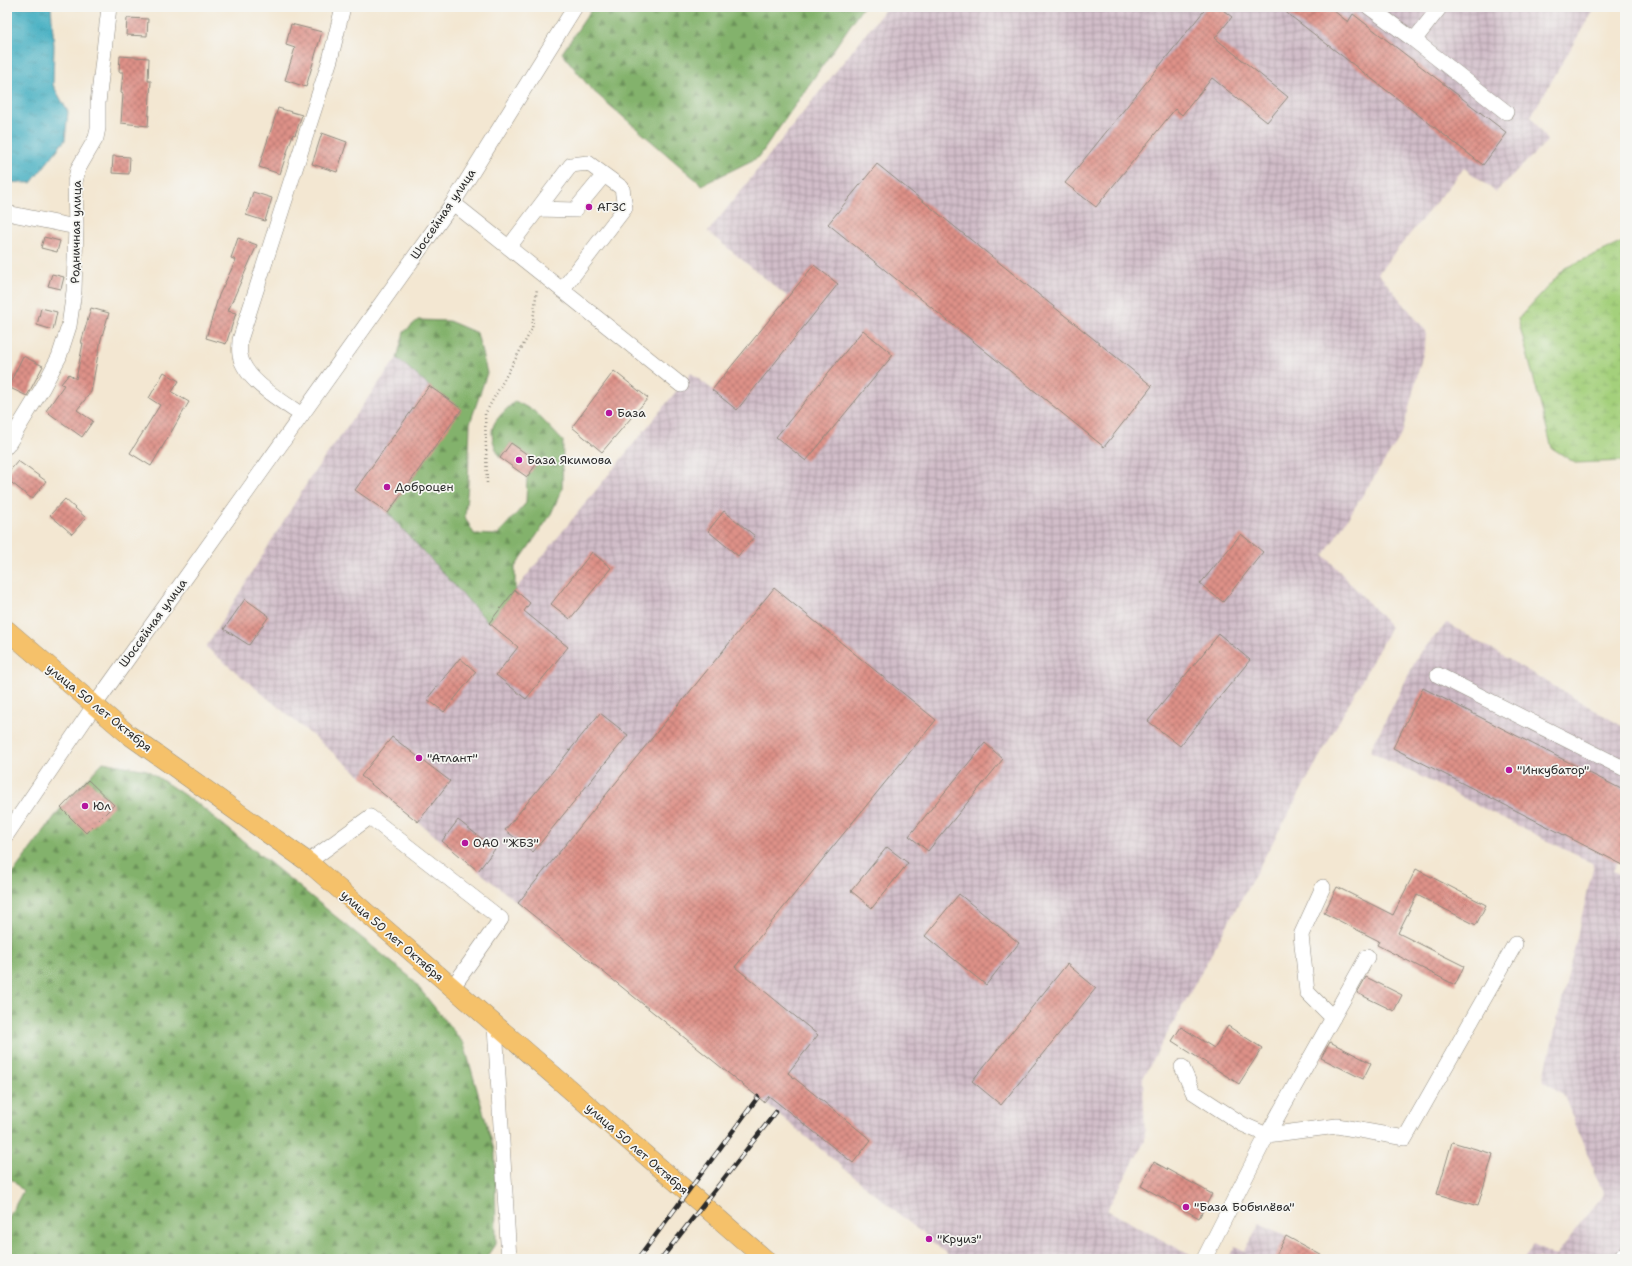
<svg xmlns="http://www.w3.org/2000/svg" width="1632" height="1266" viewBox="0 0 1632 1266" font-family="'Shantell Sans',sans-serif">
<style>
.industrial{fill:url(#industrial-grid)}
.forest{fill:url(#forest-firs);stroke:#576e4c}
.wetland{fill:url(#wetland-marsh);stroke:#687e54}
.water{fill:url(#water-ripples);stroke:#376c76}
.building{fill:url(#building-cross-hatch)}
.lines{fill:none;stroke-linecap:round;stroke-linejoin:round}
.minor-casing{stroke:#8f897e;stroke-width:16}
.major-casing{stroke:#8f897e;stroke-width:20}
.path{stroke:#8f897e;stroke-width:2.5;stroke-dasharray:1 3;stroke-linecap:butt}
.minor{stroke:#fff;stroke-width:15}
.major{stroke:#f5c16b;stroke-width:19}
.rail-casing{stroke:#2b2b2b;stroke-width:4.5}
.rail{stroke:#f6f6f2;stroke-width:3;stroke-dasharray:9;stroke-linecap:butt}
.poi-dot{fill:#b5179e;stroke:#f6f6f2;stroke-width:1.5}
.labels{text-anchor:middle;stroke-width:3.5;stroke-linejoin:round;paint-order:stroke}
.poi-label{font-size:12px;fill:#2b2b2b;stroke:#f6f6f2;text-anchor:start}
.street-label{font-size:12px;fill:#2b2b2b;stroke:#f6f6f2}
</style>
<defs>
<pattern id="industrial-grid" width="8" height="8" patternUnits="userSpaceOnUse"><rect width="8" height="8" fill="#d1bdc9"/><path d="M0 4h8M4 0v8" fill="none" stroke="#aa9aa3"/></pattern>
<pattern id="forest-firs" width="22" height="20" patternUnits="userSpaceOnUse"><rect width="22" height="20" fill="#83b26c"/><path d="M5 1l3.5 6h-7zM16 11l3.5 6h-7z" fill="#6b9159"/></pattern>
<pattern id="wetland-marsh" width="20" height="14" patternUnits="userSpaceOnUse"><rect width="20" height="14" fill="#a4d07c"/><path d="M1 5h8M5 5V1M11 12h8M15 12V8" fill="none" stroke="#8db36b"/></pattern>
<pattern id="water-ripples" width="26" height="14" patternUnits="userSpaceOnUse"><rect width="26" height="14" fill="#43aec1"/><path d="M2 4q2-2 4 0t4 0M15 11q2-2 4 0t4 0" fill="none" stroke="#388e9d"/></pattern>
<pattern id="building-cross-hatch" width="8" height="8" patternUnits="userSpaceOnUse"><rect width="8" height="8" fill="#de9188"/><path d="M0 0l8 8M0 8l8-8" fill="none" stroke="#b4776f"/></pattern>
</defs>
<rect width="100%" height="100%" fill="#f6f6f2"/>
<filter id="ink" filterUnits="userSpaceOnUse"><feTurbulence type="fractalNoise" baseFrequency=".025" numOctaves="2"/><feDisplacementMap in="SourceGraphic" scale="8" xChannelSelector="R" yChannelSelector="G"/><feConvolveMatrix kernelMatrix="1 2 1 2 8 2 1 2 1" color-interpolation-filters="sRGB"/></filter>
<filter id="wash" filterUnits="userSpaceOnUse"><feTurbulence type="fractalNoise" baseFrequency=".012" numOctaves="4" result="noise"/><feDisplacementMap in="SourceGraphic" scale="16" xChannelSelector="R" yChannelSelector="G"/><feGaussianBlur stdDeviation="0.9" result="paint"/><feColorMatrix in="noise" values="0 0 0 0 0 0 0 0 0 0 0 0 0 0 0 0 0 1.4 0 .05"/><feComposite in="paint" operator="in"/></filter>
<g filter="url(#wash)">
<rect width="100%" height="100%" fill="#f3e7d2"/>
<path class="industrial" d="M887,7H1595L1531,116L1547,141L1496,192L1464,168L1378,273L1426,331L1425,346L1402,434L1324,555L1391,627L1143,1078L1145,1141L1107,1210L1197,1259H953L764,1102L361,776L206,647L312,475L397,358L429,386L388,513L489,622L691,373L713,390L788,297L708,232Z
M1447,623L1625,728V848L1613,871L1625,878V1259H1524L1533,1245L1555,1256L1604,1195L1564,1096L1543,1081L1594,864L1370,751L1419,654Z
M1260,1223L1328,1259H1228L1235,1246L1245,1251Z"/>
<path class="forest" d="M593,7H863L759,157L702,185L591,89L562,53Z
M418,320L449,321L477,333L487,373L470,423L468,483L465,517L474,534L497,535L526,503L527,477L538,462L511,443L500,458C485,427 492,423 515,401L534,411L563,441L562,489L550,516L515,567V590L489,623L388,513L461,409L429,386L397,358L404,332Z
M103,762L147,770L199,805L411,978L464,1044L495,1153L496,1243L485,1259H7V1221L23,1191L7,1175V881L61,808Z"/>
<path class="wetland" d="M1625,241V461L1575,463L1552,448L1518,319L1565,268Z"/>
<path class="water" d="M7,7H51L54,45L53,85L68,112L65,140L31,183L7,182Z"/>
<g id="blocks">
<path class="building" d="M1207,7H1219L1232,17L1215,38L1288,97L1267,122L1212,78L1182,115L1175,109L1096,207L1065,183Z
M1279,7H1329L1348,22L1353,14L1507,133L1483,165Z
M127,18L148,19L147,36L126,35Z
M291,24L322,32L306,87L285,80L295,48L286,45Z
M120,56L149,58L148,81H151L148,126L121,123L123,94L121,93L123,72H119Z
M278,108L302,115L295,135L293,134L280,174L259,167Z
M322,133L347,142L337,172L312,164Z
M113,156L130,157L129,174L112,173Z
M877,164L1152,386L1104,447L828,224Z
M253,192L272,198L265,221L246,215Z
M44,237L60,241L57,252L41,248Z
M238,238L257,245L228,311L236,313L226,344L206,338L219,295L236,260L231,258Z
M814,265L838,284L737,410L712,390Z
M52,274L64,277L61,289L48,286Z
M41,308L57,312L53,330L37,325Z
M91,308L109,313L101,339L91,392L77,410L93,421L82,437L46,411L64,385L61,384L69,374L76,379L83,343H81Z
M863,330L893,355L806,461L776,437Z
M23,356L43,366L27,396L8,387Z
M614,371L648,398L602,452L572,427Z
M164,372L179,381L172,392L189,402L151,466L130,453L160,405L149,398Z
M429,386L462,409L388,513L355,490Z
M511,443L538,462L527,477L500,458Z
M18,461L46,481L32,499L7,479V474Z
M65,499L86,518L72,534L50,515Z
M724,511L755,536L738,556L708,531Z
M1241,534L1263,552L1223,602L1200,584Z
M592,552L611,568L570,619L551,604Z
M774,588L936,720L735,967L818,1035L788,1073L871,1140L853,1163L769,1096L764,1102L518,903Z
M515,590L530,603L524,611L568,647L526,699L496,675L518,647L489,623Z
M245,599L269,616L249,645L224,629Z
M1219,634L1250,660L1180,746L1148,721Z
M460,658L476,672L444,712L427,699Z
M1423,688L1625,791V866L1393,748Z
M600,713L628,735L533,852L505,830Z
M392,737L450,781L418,822L361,776Z
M985,743L1003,759L928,851L909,836Z
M88,780L114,805L86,833L61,808Z
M458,820L495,849L478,871L442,841Z
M887,847L908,863L872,908L851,891Z
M1416,869L1486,905L1476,925L1417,895L1398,933L1464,966L1455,985L1377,945L1379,941L1324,913L1337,887L1393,915Z
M959,894L1019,943L986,985L925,936Z
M1067,964L1096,988L1001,1105L972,1081Z
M1366,977L1402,995L1394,1011L1357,993Z
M1228,1026L1262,1048L1239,1084L1172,1041L1181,1027L1214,1048Z
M1330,1042L1371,1063L1363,1079L1321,1058Z
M1452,1142L1493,1154L1478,1206L1437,1194Z
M1154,1162L1212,1194L1199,1218L1141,1186Z
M1286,1236L1328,1259H1274Z"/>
</g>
</g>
<g filter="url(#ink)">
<use href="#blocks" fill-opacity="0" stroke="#8f897e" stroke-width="1"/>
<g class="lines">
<defs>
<path id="minor" d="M1369,7L1414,40
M1440,7L1414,40L1506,112
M453,203L681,385
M538,209L575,210L604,175
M7,213L76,227
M509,247L571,165L588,163L622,188L625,208L562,290
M302,415C283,402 244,380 240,355C239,350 240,344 240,340L330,60L343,7
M7,446L43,387L59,357L69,326L74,291L76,227L75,182L78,169L96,138L98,128V103L109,7
M1438,675L1625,769
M7,834L94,706L453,203L575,7
M308,862L370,817L501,919L452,988
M1323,887L1301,935L1307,992L1333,1018
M495,1026L509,1259
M1182,1067L1193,1092L1242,1124L1267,1135L1337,1126L1405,1138L1515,944
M1204,1259L1267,1135L1367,957
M1620,1259L1625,1253"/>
<path id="major" d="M7,630L129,735L308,862L765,1259"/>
</defs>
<use href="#minor" class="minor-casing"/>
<use href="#major" class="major-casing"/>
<path class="path" d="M487,483L485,414L532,329L537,288"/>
<use href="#minor" class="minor"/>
<use href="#major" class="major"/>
<defs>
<path id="rail" d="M638,1259L758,1097
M661,1259L776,1112"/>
</defs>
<use href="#rail" class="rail-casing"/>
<use href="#rail" class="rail"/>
</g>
</g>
<g class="poi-dot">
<circle cx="589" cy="207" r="4"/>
<circle cx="609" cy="413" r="4"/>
<circle cx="519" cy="460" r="4"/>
<circle cx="387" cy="487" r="4"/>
<circle cx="419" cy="758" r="4"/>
<circle cx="1509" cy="770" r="4"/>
<circle cx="85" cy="806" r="4"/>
<circle cx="465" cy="843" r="4"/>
<circle cx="1186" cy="1207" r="4"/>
<circle cx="929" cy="1239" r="4"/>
</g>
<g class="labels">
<g class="poi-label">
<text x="597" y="211">АГЗС</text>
<text x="617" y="417">База</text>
<text x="527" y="464">База Якимова</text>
<text x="395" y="491">Доброцен</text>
<text x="427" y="762">"Атлант"</text>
<text x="1517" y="774">"Инкубатор"</text>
<text x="93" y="810">Юл</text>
<text x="473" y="847">ОАО "ЖБЗ"</text>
<text x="1194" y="1211">"База Бобылёва"</text>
<text x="937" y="1243">"Круиз"</text>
</g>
<g class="street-label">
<text transform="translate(443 214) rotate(-56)" y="4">Шоссейная улица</text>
<text transform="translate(76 232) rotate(-89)" y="4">Родничная улица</text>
<text transform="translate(153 623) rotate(-54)" y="4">Шоссейная улица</text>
<text transform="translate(99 708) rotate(39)" y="4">улица 50 лет Октября</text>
<text transform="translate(392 936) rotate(41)" y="4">улица 50 лет Октября</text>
<text transform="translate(637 1149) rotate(41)" y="4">улица 50 лет Октября</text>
</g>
</g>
<rect width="1632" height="1266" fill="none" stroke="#f6f6f2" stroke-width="24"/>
</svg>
